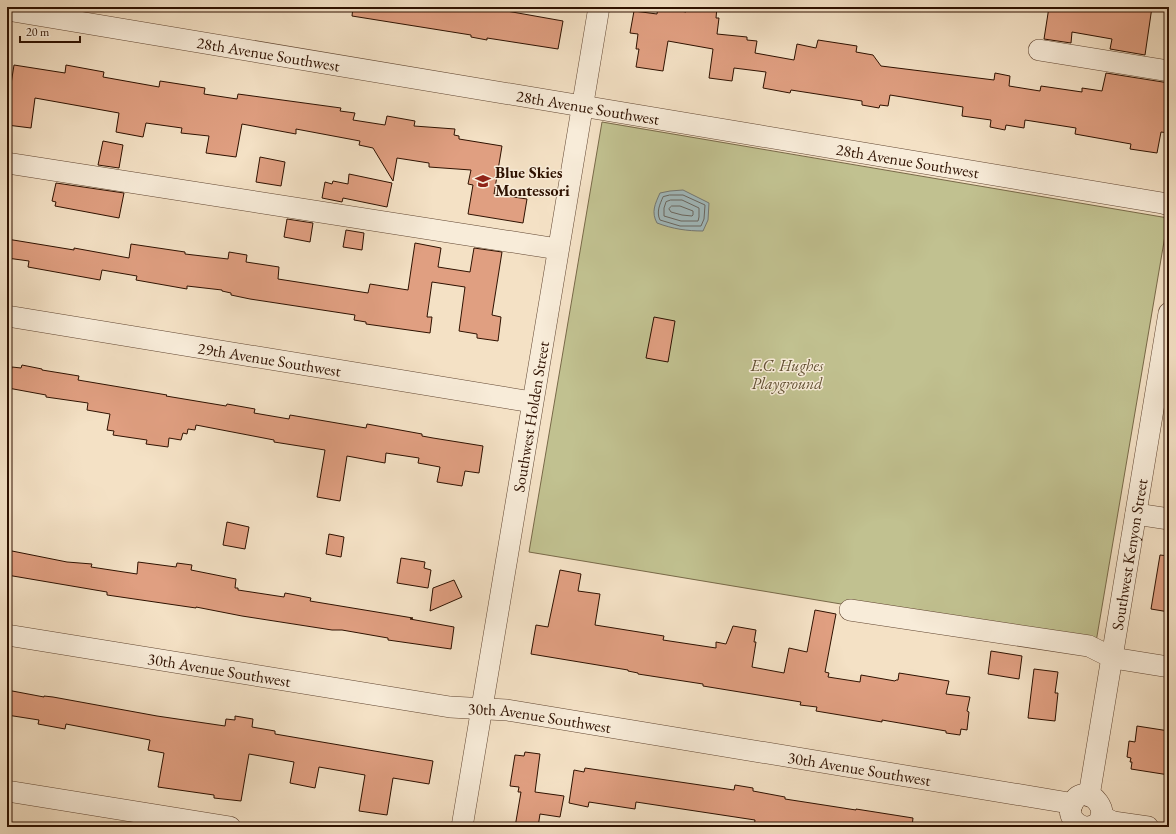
<svg xmlns="http://www.w3.org/2000/svg" width="1176" height="834" viewBox="0 0 1176 834" font-family="'EB Garamond',serif">
<style>
.green{fill:#c1c190;stroke:#786948}
.water{fill:#a1bbbf;stroke:#737773}
.lines{fill:none;stroke-linecap:round;stroke-linejoin:round}
.shore{stroke:#686660;stroke-width:1}
.building{fill:#e09f81;stroke:#2e1100}
.minor-casing{stroke:#604531;stroke-width:22}
.minor{stroke:#f8ecd9;stroke-width:21}
.labels{text-anchor:middle;stroke-width:3;stroke-linejoin:round;paint-order:stroke}
.street-label{font-size:16px;fill:#2e1100;stroke:#f8ecd9}
.poi-label{font-size:16px;font-weight:bold;fill:#2e1100;stroke:#f8ecd9;text-anchor:start}
.park-label{font-size:16px;font-style:italic;fill:#614f32;stroke:#f8ecd9}
</style>
<rect width="100%" height="100%" fill="#f4e1c5"/>
<filter id="stains"><feTurbulence type="fractalNoise" baseFrequency=".005" numOctaves="4"/><feColorMatrix values="0 0 0 0 .2 0 0 0 0 .09 0 0 0 0 .02 0 0 0 .5 -.17"/></filter>
<radialGradient id="worn" r=".72"><stop offset=".6" stop-color="#630" stop-opacity="0"/><stop offset="1" stop-color="#630" stop-opacity=".3"/></radialGradient>
<path class="green" d="M602,122L1168,218L1095,648L1087,645L529,552Z"/>
<path class="water" d="M683,190L709,203L708,220L703,231C687,231 673,229 657,223C651,212 655,204 660,193L670,191Z"/>
<g class="lines">
<path class="shore" d="M670,195H683L705,205L704,219L701,226H680L660,220C656,212 660,204 663,197Z
M671,200H682L699,208V217L698,221H681L664,216V208L666,202Z
M672,206H680L693,211V215L692,216L682,215L671,212L669,209Z"/>
</g>
<path class="building" d="M353,7H484L563,21L558,49L487,38V40L471,37V35L352,16Z
M658,7L686,12L687,7H717L716,18H719L717,34L747,37V40L757,41L755,53L794,60L797,44L816,48L818,40L857,46L856,52L873,55L881,66L994,80L995,73L1010,76L1009,86L1040,91L1041,86L1082,92V88L1102,91L1106,73L1169,83L1166,106H1169V133L1161,132L1157,153L1130,149L1131,144L1075,134L1076,128L1025,120L1024,128L1006,125L1005,130L990,127L991,120L962,116L963,107L890,95L888,106L880,105L879,108L862,105V101L791,90L790,93L763,88L766,72L734,68L732,81L709,78L713,49L668,41L663,71L636,67L639,49H636L638,34L630,33L634,11L657,14Z
M1049,7H1152L1145,55L1110,49L1112,39L1072,32L1071,43L1044,39Z
M14,65L65,73L66,65L104,72L103,77L159,87L160,81L205,88L204,94L237,99L238,94L341,108L340,111L355,113L353,120L385,125L387,116L415,121L414,126L455,129L454,135L459,136V139L502,146L494,194L527,199L523,223L468,214L473,185L468,184L471,170L429,167V163L397,158L393,181L373,148L359,145L360,141L296,129V134L242,124L236,157L206,153L209,136L181,133L182,128L146,123L143,137L116,132L119,113L35,98L31,128L7,125V110Z
M103,141L123,145L119,168L98,165Z
M260,157L285,162L281,186L256,182Z
M349,174L392,183L387,207L343,198L342,202L322,198L325,182L332,184L333,181L348,184Z
M56,183L124,193L119,218L55,206L56,202L52,201Z
M287,219L313,223L310,242L284,237Z
M346,230L364,233L362,250L343,247Z
M7,239L74,250V248L129,258L131,244L185,252V254L228,259L229,252L247,255L246,262L279,267L278,279L368,293L370,284L408,290L415,243L441,248L438,267L470,272L474,248L502,252L492,315L501,317L498,341L477,338V334L459,331L465,287L432,282L427,317H432L430,333L366,324V322L354,320L355,315L250,299L231,295V293L222,291V290L187,286V289L136,280L137,276L102,270L100,280L28,267L29,261L7,258Z
M654,317L675,321L668,362L646,358Z
M22,365L42,369V370L79,376L78,380L167,395L166,396L226,406L227,404L255,409L254,413L289,419L290,415L366,428L367,424L422,434V436L433,438L483,446L479,473L465,471L462,486L437,482L440,467L418,463L419,458L386,453L385,463L347,456L340,501L317,497L325,450L274,442V440L196,425L195,430L188,429L187,434L183,433L181,440L169,438L168,447L146,444L147,440L113,435L114,431L107,430L110,414L87,410L88,403L46,397V395L8,388L12,367L21,368Z
M227,522L249,527L245,549L223,545Z
M329,534L344,537L341,557L326,554Z
M7,550L67,562L92,564L91,567L137,574L138,562L176,567L177,563L192,565L191,570L236,579L235,588H238V590L284,597L285,593L311,598L310,601L413,618L410,619L454,627L451,649L388,640V638L342,630H332L242,616L196,607V608L107,595V592L7,575Z
M1160,555L1169,556V612L1151,609Z
M401,558L425,562L424,568L431,570L428,588L397,583Z
M560,570L581,574L578,591L600,594L595,625L664,636L663,640L716,648V642L726,644L733,626L756,630L754,642H756L752,667L784,673L789,648L807,652L815,610L836,614L825,672L829,673L828,677L860,682L861,675L895,681L896,680H898L899,673L949,681L946,694L970,697L967,711L969,712L967,730L961,729L960,735L946,733V731L882,720V722L816,711L817,707L800,705L801,702L703,686V684L638,674V673L628,671V670L531,654L536,625L548,627Z
M454,580L462,597L430,611L433,588Z
M991,651L1022,656L1019,679L988,674Z
M1034,669L1058,672L1055,693H1058L1055,721L1028,718Z
M7,690L44,697V696L53,697L157,716L225,726L226,719L235,720V716L253,719L252,727L275,731V734L433,761L429,784L393,778L387,815L359,811L365,775L319,767L315,788L290,783L294,762L249,754L241,801L214,798V795L158,787L164,753L148,750L150,740L66,724L65,729L38,724L39,720L7,715Z
M1137,726L1169,731V775L1131,769L1132,762H1130L1131,758L1127,757L1129,741L1135,742Z
M525,752L540,754L535,792L564,796L560,817L540,814L538,827H515L521,792H518L519,787L510,786L515,755L524,756Z
M585,768L734,790L735,785L753,788V791L785,797V799L856,810V809L913,818L912,827H754L755,820L636,802L635,809L589,802L588,807L569,803L574,770L584,772Z"/>
<g class="lines">
<defs>
<g id="minor">
<path id="s1" d="M7,10L1162,203L1169,205"/>
<path d="M1039,50L1169,71"/>
<path d="M7,163L558,249"/>
<path id="s2" d="M7,316L532,402"/>
<path d="M1136,514L1169,519"/>
<path d="M850,610L1089,646L1113,658L1169,667"/>
<path id="s3" d="M7,635L450,707L507,710L1063,802L1072,805"/>
<path d="M7,791L230,827"/>
<path id="s4" d="M1089,796L1169,313"/>
<path d="M1101,816L1113,822L1148,827"/>
<path id="s5" d="M462,827L599,7"/>
<path d="M1085,827C1075,825 1067,815 1072,804C1087,775 1121,821 1088,827"/>
</g>
</defs>
<use href="#minor" class="minor-casing"/>
<use href="#minor" class="minor"/>
</g>
<defs>
<symbol id="school-bare" viewBox="-9 -9 18 18"><path d="M0-5L7-2L0 1L-7-2ZM-4 1L0 2.5L4 1V4Q0 6-4 4Z" fill="#8f2418" stroke="#f8ecd9" stroke-width="2.5" paint-order="stroke"/></symbol>
</defs>
<g fill-rule="evenodd">
<use href="#school-bare" x="472" y="170" width="22" height="22"/>
</g>
<g class="labels">
<g class="street-label">
<text dy="6" stroke="none"><textPath href="#s1" startOffset="265">28th Avenue Southwest</textPath></text>
<text dy="6" stroke="none"><textPath href="#s1" startOffset="589">28th Avenue Southwest</textPath></text>
<text dy="6" stroke="none"><textPath href="#s1" startOffset="913">28th Avenue Southwest</textPath></text>
<text dy="6" stroke="none"><textPath href="#s2" startOffset="266">29th Avenue Southwest</textPath></text>
<text dy="6" stroke="none"><textPath href="#s5" startOffset="416">Southwest Holden Street</textPath></text>
<text dy="6" stroke="none"><textPath href="#s4" startOffset="245">Southwest Kenyon Street</textPath></text>
<text dy="6" stroke="none"><textPath href="#s3" startOffset="215">30th Avenue Southwest</textPath></text>
<text dy="6" stroke="none"><textPath href="#s3" startOffset="539">30th Avenue Southwest</textPath></text>
<text dy="6" stroke="none"><textPath href="#s3" startOffset="863">30th Avenue Southwest</textPath></text>
</g>
<g class="poi-label">
<text x="495" y="178">Blue Skies<tspan x="495" dy="18">Montessori</tspan></text>
</g>
<g class="park-label">
<text x="787" y="371">E.C. Hughes<tspan x="787" dy="18">Playground</tspan></text>
</g>
</g>
<rect width="1176" height="834" fill="none" stroke="#f4e1c5" stroke-width="24"/>
<rect x="8" y="8" width="1160" height="818" fill="none" stroke="#2e1100" stroke-width="2"/>
<rect x="12" y="12" width="1152" height="810" fill="none" stroke="#2e1100"/>
<path d="M20 36v6h60v-6" fill="none" stroke="#2e1100" stroke-width="2"/>
<text x="26" y="36" font-size="12" fill="#2e1100" stroke="#f8ecd9" stroke-width="3" paint-order="stroke">20 m</text>
<rect width="100%" height="100%" filter="url(#stains)"/>
<rect width="100%" height="100%" fill="url(#worn)"/>
</svg>
